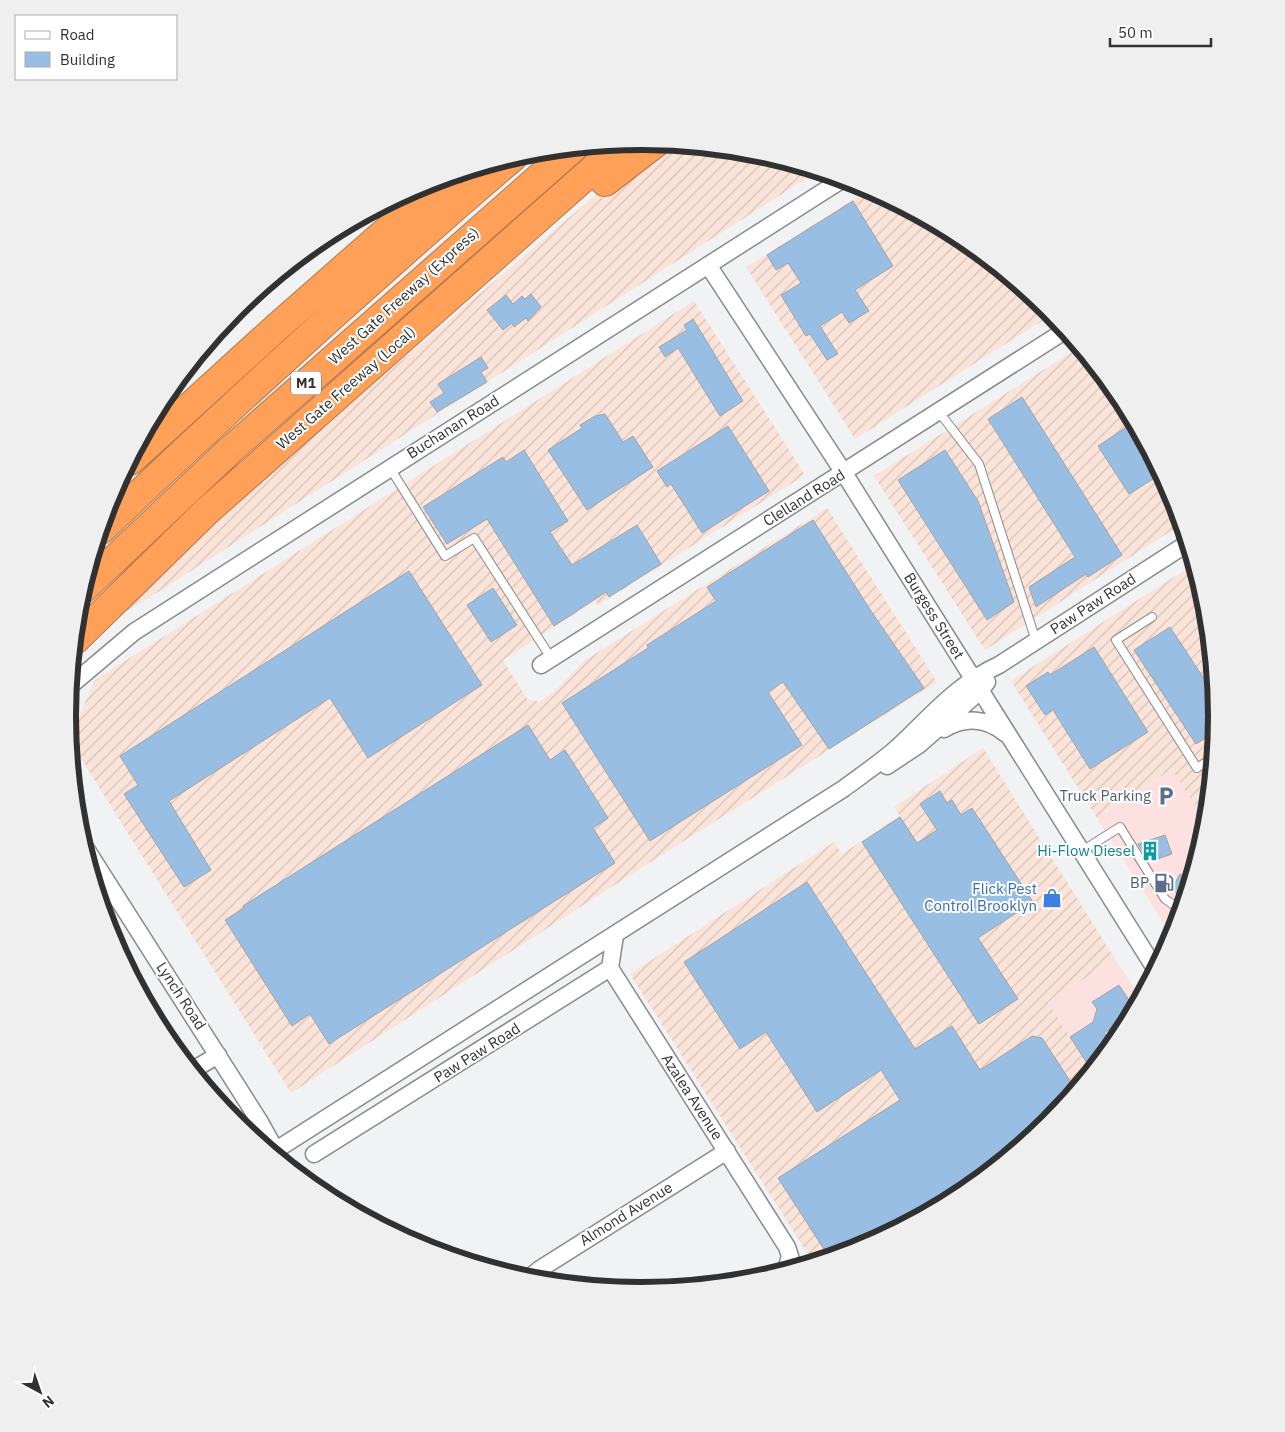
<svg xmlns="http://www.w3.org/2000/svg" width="1285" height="1432" viewBox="0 0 1285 1432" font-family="'IBM Plex Sans',sans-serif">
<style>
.commercial{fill:#fce1e0}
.industrial{fill:url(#industrial-furrows)}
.building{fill:#98bee3;stroke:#a2a3a5}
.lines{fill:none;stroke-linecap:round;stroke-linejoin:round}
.service-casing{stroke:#888a8b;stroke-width:10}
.minor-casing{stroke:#888a8b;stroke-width:19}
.motorway-casing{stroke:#b6794b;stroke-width:30}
.service{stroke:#fff;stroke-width:8}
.minor{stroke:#fff;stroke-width:16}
.motorway{stroke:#fea058;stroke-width:28}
.labels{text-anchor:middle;stroke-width:4;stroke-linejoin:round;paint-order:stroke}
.shield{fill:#fff;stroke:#6f6f70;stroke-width:1}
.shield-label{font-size:14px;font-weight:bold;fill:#313132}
.street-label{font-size:15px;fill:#313132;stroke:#fff}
.service-label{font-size:15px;fill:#4e5e75;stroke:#fff;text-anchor:end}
.culture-label{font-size:15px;fill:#0d838f;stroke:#fff;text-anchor:end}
.shop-label{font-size:15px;fill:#366cbe;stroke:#fff;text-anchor:end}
.rim{fill:none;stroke:#313132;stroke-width:6}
</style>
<defs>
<pattern id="industrial-furrows" width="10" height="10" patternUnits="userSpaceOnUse" patternTransform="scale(1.25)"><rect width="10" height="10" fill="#fae3d8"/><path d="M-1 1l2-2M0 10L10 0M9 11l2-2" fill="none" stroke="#d7c3ba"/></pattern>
</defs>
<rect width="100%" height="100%" fill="#f1f2f4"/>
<path class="commercial" d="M1173,769L1196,806L1211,778L1206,828L1173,938L1097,818Z
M1115,959L1141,998L1120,1036L1091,1071L1048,1002Z"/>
<path class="industrial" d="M658,142L755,152L818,171L128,611L124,605L283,461Z
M870,189L962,238L1053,314L855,439L746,267Z
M694,301L805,475L598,605L595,601L503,660L527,699L539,702L555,691L584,661L827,508L937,682L644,866L291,1093L70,741V737L95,680Z
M1080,347L1121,397L1174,496L1182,524L985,650L874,476Z
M1194,564L1207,604L1217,716L1211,778L1196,807L1172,769L1097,818L1011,681Z
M983,748L1115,959L1048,1002L1091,1071L1049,1123L962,1194L862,1247L813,1262L630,974L834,842L842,854L900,816L894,807Z"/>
<path class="building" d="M853,201L893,266L855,290L869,311L849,323L842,312L820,326L838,354L827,360L810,334L806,336L781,295L801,283L788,263L776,270L767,255Z
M531,294L541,307L528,321L526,318L514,327L512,323L503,330L487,310L506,295L513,304L522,296L525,299Z
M693,319L743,401L720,416L678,348L665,357L659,347L687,330L684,325Z
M481,357L488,368L481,372L487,382L437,412L430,402L444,393L438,384Z
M1022,397L1122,555L1088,577L1086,574L1036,607L1029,587L1075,557L988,419Z
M605,414L623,442L633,436L653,467L587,510L548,450L582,428L580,425L595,416Z
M1134,422L1144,440L1141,442L1161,474L1129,494L1098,446Z
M728,426L769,491L702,533L671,484L667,487L657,471Z
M524,450L568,521L550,532L572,565L637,525L661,564L609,597L606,592L554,626L487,519L447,544L423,507L503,457L506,462Z
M945,450L978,501L1014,602L987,620L898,480Z
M813,520L871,611L924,688L829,749L783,682L768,692L802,745L650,841L562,703L648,648L647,645L716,601L707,587Z
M409,571L482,685L368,758L330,698L169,801L211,870L184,887L124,794L138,785L120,756Z
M493,588L517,625L491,642L467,605Z
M1170,627L1216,697L1218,716L1215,745L1209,736L1196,744L1134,650Z
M1094,647L1148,732L1090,769L1053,710L1045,715L1026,686L1048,672L1050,675Z
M528,725L550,760L565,750L608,818L593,828L615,863L329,1044L310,1014L292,1026L225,920L244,908L243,906Z
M940,791L947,803L952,800L961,815L972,808L1033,902L978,938L1018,999L979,1024L862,842L900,817L917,843L937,830L920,804Z
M1165,835L1172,854L1149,862L1138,844Z
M1180,874L1191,880L1185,898L1171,890Z
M807,882L915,1049L952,1026L980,1070L1032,1036L1042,1038L1076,1090L1049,1123L962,1194L862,1247L829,1257L778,1178L900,1100L881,1070L817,1112L766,1032L740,1049L684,962Z
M1119,985L1135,1009L1131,1015L1104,1033L1112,1046L1092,1071L1070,1037L1093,1022L1097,1009L1092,1002Z"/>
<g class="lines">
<defs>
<path id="service" d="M939,412L979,464L1036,641
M390,468L445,556L474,538L551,658
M1152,617L1116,640L1197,768L1214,757
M1082,851L1120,827L1165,899L1181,910
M1152,963L1165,952"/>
<path id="minor" d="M708,265L844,473L1156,970
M541,665L1066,330
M70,686L134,632L843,179
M944,729C966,716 987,718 1006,734
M887,766L920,744L981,690L987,682
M83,844L260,1122L281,1160
M615,935L610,968L787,1247L790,1256L786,1270
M193,1070L218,1055
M276,1150L843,789C862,775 881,762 898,747C931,716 957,684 999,665L1188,543
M314,1154L610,968
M528,1279L540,1269L727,1151"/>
<path id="motorway" d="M605,182L657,142
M130,461L277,327L448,177
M101,530C235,402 372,278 513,157
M83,589L228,452L573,148
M75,640L207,511L623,143"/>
</defs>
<use href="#service" class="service-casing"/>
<use href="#minor" class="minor-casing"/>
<use href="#motorway" class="motorway-casing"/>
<use href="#service" class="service"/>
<use href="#minor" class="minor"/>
<use href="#motorway" class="motorway"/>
</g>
<defs>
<symbol id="parking-bare" viewBox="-9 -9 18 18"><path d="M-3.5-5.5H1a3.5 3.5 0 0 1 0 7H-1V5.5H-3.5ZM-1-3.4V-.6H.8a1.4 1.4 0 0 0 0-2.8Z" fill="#5c6f8a" stroke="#fff" stroke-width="2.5" paint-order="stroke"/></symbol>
<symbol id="building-bare" viewBox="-9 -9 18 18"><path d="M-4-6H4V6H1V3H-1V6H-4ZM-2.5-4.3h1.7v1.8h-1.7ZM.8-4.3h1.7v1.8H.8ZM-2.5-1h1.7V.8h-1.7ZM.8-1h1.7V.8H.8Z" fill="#0f9aa8" stroke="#fff" stroke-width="2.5" paint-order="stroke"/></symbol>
<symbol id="fuel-bare" viewBox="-9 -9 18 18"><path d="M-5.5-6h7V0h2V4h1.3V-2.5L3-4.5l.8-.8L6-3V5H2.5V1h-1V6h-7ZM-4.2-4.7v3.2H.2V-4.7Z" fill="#5c6f8a" stroke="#fff" stroke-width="2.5" paint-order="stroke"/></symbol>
<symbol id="shop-bare" viewBox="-9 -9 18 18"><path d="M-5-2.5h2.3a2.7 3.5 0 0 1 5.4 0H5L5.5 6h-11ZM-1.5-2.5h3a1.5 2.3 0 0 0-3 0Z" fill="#3f7fe0" stroke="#fff" stroke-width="2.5" paint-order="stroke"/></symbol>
</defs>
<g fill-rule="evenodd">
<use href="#parking-bare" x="1152" y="782" width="28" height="28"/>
<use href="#building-bare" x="1136" y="837" width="28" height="28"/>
<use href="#fuel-bare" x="1150" y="869" width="28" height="28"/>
<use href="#shop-bare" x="1038" y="884" width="28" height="28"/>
</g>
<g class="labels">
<rect class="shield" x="291" y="371.5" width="30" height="23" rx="4"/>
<g class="shield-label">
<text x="306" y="388">M1</text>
</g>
<g class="street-label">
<text transform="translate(404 296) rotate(-42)" y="5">West Gate Freeway (Express)</text>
<text transform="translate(346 388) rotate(-41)" y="5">West Gate Freeway (Local)</text>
<text transform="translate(453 427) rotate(-32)" y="5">Buchanan Road</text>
<text transform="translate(804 498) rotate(-32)" y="5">Clelland Road</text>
<text transform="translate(1093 604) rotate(-33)" y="5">Paw Paw Road</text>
<text transform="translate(934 616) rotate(58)" y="5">Burgess Street</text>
<text transform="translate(181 996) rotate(57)" y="5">Lynch Road</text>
<text transform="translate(477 1053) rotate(-32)" y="5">Paw Paw Road</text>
<text transform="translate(692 1097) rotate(57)" y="5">Azalea Avenue</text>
<text transform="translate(626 1214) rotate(-32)" y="5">Almond Avenue</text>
</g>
<g class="service-label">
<text x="1151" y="801">Truck Parking</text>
<text x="1149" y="888">BP</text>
</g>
<g class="culture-label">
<text x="1135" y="856">Hi-Flow Diesel</text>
</g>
<g class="shop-label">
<text x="1037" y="894">Flick Pest<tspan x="1037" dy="17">Control Brooklyn</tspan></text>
</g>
</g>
<path d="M0 0H1285V1432H0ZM76 716a566 566 0 1 1 1132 0a566 566 0 1 1-1132 0Z" fill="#efefef" fill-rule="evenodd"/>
<path class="rim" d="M76 716a566 566 0 1 1 1132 0a566 566 0 1 1-1132 0Z"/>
<rect x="15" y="15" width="162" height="65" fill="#ffffff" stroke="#adadad"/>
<rect x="25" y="31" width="25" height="8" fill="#ffffff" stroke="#adadad"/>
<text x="60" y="40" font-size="15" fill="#313132">Road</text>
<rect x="25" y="52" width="25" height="15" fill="#98bee3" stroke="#adadad"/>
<text x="60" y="65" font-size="15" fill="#313132">Building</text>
<g transform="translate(40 1392) rotate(140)" stroke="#ffffff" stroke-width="4" paint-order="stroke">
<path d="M0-4L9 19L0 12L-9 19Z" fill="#313132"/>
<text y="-8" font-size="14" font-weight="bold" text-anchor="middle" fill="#313132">N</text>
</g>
<path d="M1110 38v8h101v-8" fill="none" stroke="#313132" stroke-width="2.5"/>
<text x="1118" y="38" font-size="15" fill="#313132" stroke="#ffffff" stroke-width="4" paint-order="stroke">50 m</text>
</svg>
